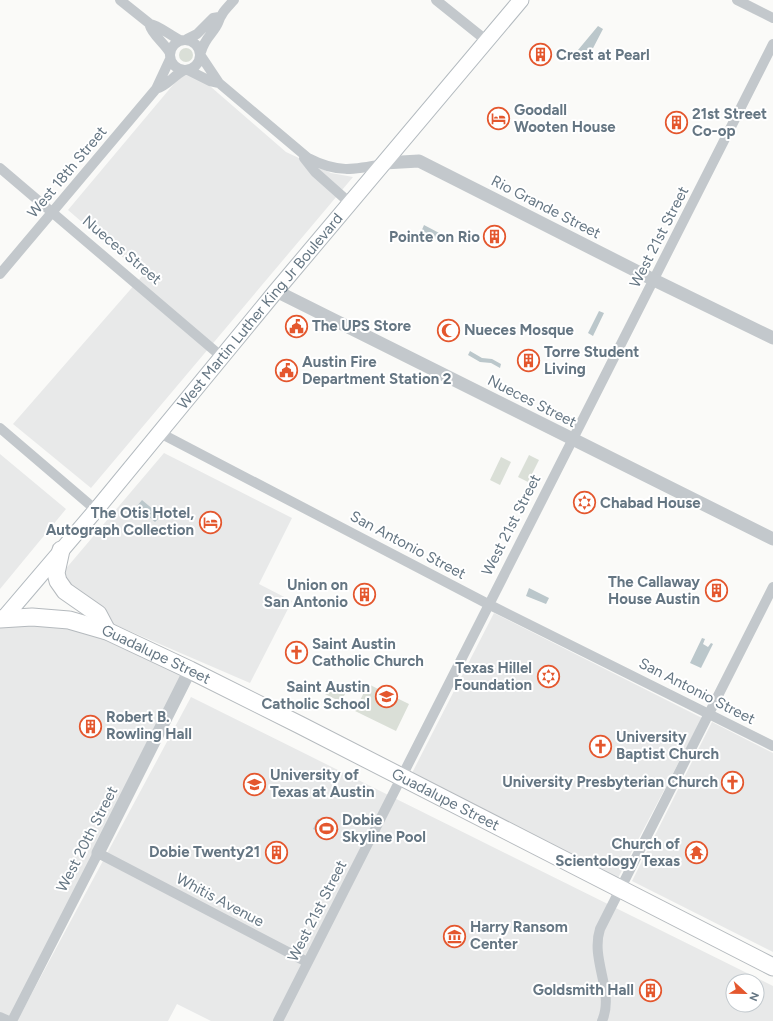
<svg xmlns="http://www.w3.org/2000/svg" width="773" height="1021" viewBox="0 0 773 1021" font-family="Figtree,sans-serif">
<style>
.built{fill:#e8e9e9;fill-rule:evenodd}
.green{fill:#dadfd7}
.water{fill:#bbc7cb}
.lines{fill:none;stroke-linecap:round;stroke-linejoin:round}
.secondary-casing{stroke:#b3babf;stroke-width:17}
.primary-casing{stroke:#b5babe;stroke-width:19}
.minor{stroke:#c3c8cc;stroke-width:10}
.tertiary{stroke:#c3c8cc;stroke-width:13}
.secondary{stroke:#fff;stroke-width:15}
.primary{stroke:#fff;stroke-width:17}
.labels{text-anchor:middle;stroke-width:4;stroke-linejoin:round;paint-order:stroke}
.poi-label{font-size:15px;font-weight:bold;fill:#657683;stroke:#fff;text-anchor:start}
.street-label{font-size:15px;fill:#657683;stroke:#fff}
</style>
<rect width="100%" height="100%" fill="#fafaf8"/>
<path class="built" d="M188,67L286,152L331,173L353,177L91,488L13,424L143,275L68,210Z
M164,453L292,518L259,584L292,601L250,683L111,623L69,589L63,572Z
M0,454L66,509L0,589Z
M494,613L702,718L618,878L412,773Z
M69,620L190,670L12,1021L0,1017V622Z
M191,697L773,986V1021H211L177,1004L168,1021H17ZM733,981H757V1005H733Z
M712,722L773,753V952L632,881Z"/>
<path class="green" d="M179 55a7 7 0 1 1 14 0a7 7 0 1 1-14 0Z
M529,455L539,460L528,482L518,477Z
M501,457L511,462L500,485L490,480Z
M330,684L346,692L341,702L325,694Z
M368,684L409,704L396,731L355,711Z"/>
<path class="water" d="M598,26L603,29L590,54L578,50Z
M424,225L443,235L440,241L421,232Z
M599,311L604,313L593,336L588,333Z
M470,351L482,358L492,359L501,364L500,368L491,363L480,362L468,355Z
M142,500L161,516L155,522L137,506Z
M529,588L549,598L546,604L526,596Z
M702,638L705,639L703,644L708,647L711,643L713,644L701,668L690,663Z
M318,819L339,829L333,839L313,829Z"/>
<g class="lines">
<defs>
<g id="secondary">
<path id="s1" d="M3,619L96,510L276,291L521,0"/>
</g>
<g id="primary">
<path d="M61,550L56,573L58,581L65,591L98,614L107,631"/>
<path id="s2" d="M0,619L32,617L69,620L107,631L190,670L300,725L773,967"/>
</g>
</defs>
<use href="#secondary" class="secondary-casing"/>
<use href="#primary" class="primary-casing"/>
<path class="minor" d="M120,0L150,24C158,25 171,36 180,40
M436,0L487,41
M737,0L773,18
M150,26C152,34 165,44 170,53
M187,39L197,34L213,18L219,17
M170 55a15 15 0 1 1 30 0a15 15 0 1 1-30 0Z
M201,52C205,37 214,33 218,23C222,12 226,9 234,0
M201,56L219,83L308,158C337,173 353,170 384,164
M188,70L210,81L219,83
M156,89C167,86 173,76 184,70
M304,158L315,172L351,204
M0,168L222,357
M0,274L156,89L170,59
M0,428L96,510
M160,433L488,604L773,746
M0,1017L9,1021
M12,1021L98,853L307,962
M278,1021L773,44
M602,1021C615,992 590,960 600,929L773,587"/>
<path class="tertiary" d="M384,163L419,161L654,280L773,338
M276,291L773,539
M98,853L190,670"/>
<use href="#secondary" class="secondary"/>
<use href="#primary" class="primary"/>
</g>
<defs>
<symbol id="building-ring" viewBox="-11 -11 22 22"><circle r="9.5" fill="#fff" stroke="#e4572e" stroke-width="1.5"/><path d="M-4-6H4V6H1V3H-1V6H-4ZM-2.5-4.3h1.7v1.8h-1.7ZM.8-4.3h1.7v1.8H.8ZM-2.5-1h1.7V.8h-1.7ZM.8-1h1.7V.8H.8Z" fill="#e4572e"/></symbol>
<symbol id="hotel-ring" viewBox="-11 -11 22 22"><circle r="9.5" fill="#fff" stroke="#e4572e" stroke-width="1.5"/><path d="M-6-4.5h1.5V1H6V5H4.5V3h-9V5H-6ZM-4 0a1.8 1.8 0 1 1 3.6 0ZM.5 0V-2.5h3Q6-2.5 6 0Z" fill="#e4572e"/></symbol>
<symbol id="civic-ring" viewBox="-11 -11 22 22"><circle r="9.5" fill="#fff" stroke="#e4572e" stroke-width="1.5"/><path d="M-.6-6.5H3V-4.5H.6V-3L4-1V1h2V6H-6V1h2V-1L-.6-3ZM-1.2 2.5V6h2.4V2.5Z" fill="#e4572e"/></symbol>
<symbol id="mosque-ring" viewBox="-11 -11 22 22"><circle r="9.5" fill="#fff" stroke="#e4572e" stroke-width="1.5"/><path d="M3.5-4.9A6 6 0 1 0 3.5 4.9A5 5 0 1 1 3.5-4.9Z" fill="#e4572e"/></symbol>
<symbol id="synagogue-ring" viewBox="-11 -11 22 22"><circle r="9.5" fill="#fff" stroke="#e4572e" stroke-width="1.5"/><path d="M0-6.5L5.6 3.2H-5.6ZM0 6.5L5.6-3.2H-5.6Z" fill="#e4572e"/></symbol>
<symbol id="church-ring" viewBox="-11 -11 22 22"><circle r="9.5" fill="#fff" stroke="#e4572e" stroke-width="1.5"/><path d="M-1.2-6h2.4v3.5h3.3v2.4h-3.3V6h-2.4V-.1h-3.3v-2.4h3.3Z" fill="#e4572e"/></symbol>
<symbol id="school-ring" viewBox="-11 -11 22 22"><circle r="9.5" fill="#fff" stroke="#e4572e" stroke-width="1.5"/><path d="M0-5L7-2L0 1L-7-2ZM-4 1L0 2.5L4 1V4Q0 6-4 4Z" fill="#e4572e"/></symbol>
<symbol id="university-ring" viewBox="-11 -11 22 22"><circle r="9.5" fill="#fff" stroke="#e4572e" stroke-width="1.5"/><path d="M0-5L7-2L0 1L-7-2ZM-4 1L0 2.5L4 1V4Q0 6-4 4Z" fill="#e4572e"/></symbol>
<symbol id="stadium-ring" viewBox="-11 -11 22 22"><circle r="9.5" fill="#fff" stroke="#e4572e" stroke-width="1.5"/><path d="M0-5a6.5 5 0 1 0 0 10a6.5 5 0 1 0 0-10ZM-3.5-1.8h7v3.6h-7Z" fill="#e4572e"/></symbol>
<symbol id="temple-ring" viewBox="-11 -11 22 22"><circle r="9.5" fill="#fff" stroke="#e4572e" stroke-width="1.5"/><path d="M0-6L5-2H3V0L6.5 2.5H4V6H1.5V3h-3V6H-4V2.5H-6.5L-3 0V-2H-5Z" fill="#e4572e"/></symbol>
<symbol id="museum-ring" viewBox="-11 -11 22 22"><circle r="9.5" fill="#fff" stroke="#e4572e" stroke-width="1.5"/><path d="M0-6L6-3V-2H-6V-3ZM-5-1h2V3h-2ZM-1-1h2V3h-2ZM3-1h2V3H3ZM-6 4H6V6H-6Z" fill="#e4572e"/></symbol>
</defs>
<g fill-rule="evenodd">
<use href="#building-ring" x="528" y="42" width="25" height="25"/>
<use href="#hotel-ring" x="486" y="106" width="25" height="25"/>
<use href="#building-ring" x="664" y="110" width="25" height="25"/>
<use href="#building-ring" x="482" y="224" width="25" height="25"/>
<use href="#civic-ring" x="284" y="314" width="25" height="25"/>
<use href="#mosque-ring" x="436" y="318" width="25" height="25"/>
<use href="#building-ring" x="516" y="348" width="25" height="25"/>
<use href="#civic-ring" x="274" y="358" width="25" height="25"/>
<use href="#synagogue-ring" x="572" y="490" width="25" height="25"/>
<use href="#hotel-ring" x="198" y="510" width="25" height="25"/>
<use href="#building-ring" x="704" y="578" width="25" height="25"/>
<use href="#building-ring" x="352" y="582" width="25" height="25"/>
<use href="#church-ring" x="284" y="640" width="25" height="25"/>
<use href="#synagogue-ring" x="536" y="664" width="25" height="25"/>
<use href="#school-ring" x="374" y="684" width="25" height="25"/>
<use href="#building-ring" x="78" y="714" width="25" height="25"/>
<use href="#church-ring" x="588" y="734" width="25" height="25"/>
<use href="#church-ring" x="720" y="770" width="25" height="25"/>
<use href="#university-ring" x="242" y="772" width="25" height="25"/>
<use href="#stadium-ring" x="314" y="816" width="25" height="25"/>
<use href="#building-ring" x="264" y="840" width="25" height="25"/>
<use href="#temple-ring" x="684" y="840" width="25" height="25"/>
<use href="#museum-ring" x="442" y="924" width="25" height="25"/>
<use href="#building-ring" x="638" y="978" width="25" height="25"/>
</g>
<g class="labels">
<g class="poi-label">
<text x="556" y="60">Crest at Pearl</text>
<text x="514" y="115">Goodall<tspan x="514" dy="17">Wooten House</tspan></text>
<text x="692" y="119">21st Street<tspan x="692" dy="17">Co-op</tspan></text>
<text x="480" y="242" text-anchor="end">Pointe on Rio</text>
<text x="312" y="331">The UPS Store</text>
<text x="464" y="335">Nueces Mosque</text>
<text x="544" y="357">Torre Student<tspan x="544" dy="17">Living</tspan></text>
<text x="302" y="367">Austin Fire<tspan x="302" dy="17">Department Station 2</tspan></text>
<text x="600" y="508">Chabad House</text>
<text x="194" y="518" text-anchor="end">The Otis Hotel,<tspan x="194" dy="17">Autograph Collection</tspan></text>
<text x="700" y="587" text-anchor="end">The Callaway<tspan x="700" dy="17">House Austin</tspan></text>
<text x="348" y="590" text-anchor="end">Union on<tspan x="348" dy="17">San Antonio</tspan></text>
<text x="312" y="649">Saint Austin<tspan x="312" dy="17">Catholic Church</tspan></text>
<text x="532" y="673" text-anchor="end">Texas Hillel<tspan x="532" dy="17">Foundation</tspan></text>
<text x="370" y="692" text-anchor="end">Saint Austin<tspan x="370" dy="17">Catholic School</tspan></text>
<text x="106" y="722">Robert B.<tspan x="106" dy="17">Rowling Hall</tspan></text>
<text x="616" y="742">University<tspan x="616" dy="17">Baptist Church</tspan></text>
<text x="270" y="780">University of<tspan x="270" dy="17">Texas at Austin</tspan></text>
<text x="718" y="787" text-anchor="end">University Presbyterian Church</text>
<text x="342" y="825">Dobie<tspan x="342" dy="17">Skyline Pool</tspan></text>
<text x="680" y="849" text-anchor="end">Church of<tspan x="680" dy="17">Scientology Texas</tspan></text>
<text x="260" y="857" text-anchor="end">Dobie Twenty21</text>
<text x="470" y="932">Harry Ransom<tspan x="470" dy="17">Center</tspan></text>
<text x="634" y="995" text-anchor="end">Goldsmith Hall</text>
</g>
<g class="street-label">
<text transform="translate(67 172) rotate(-50)" y="5">West 18th Street</text>
<text transform="translate(546 207) rotate(27)" y="5">Rio Grande Street</text>
<text transform="translate(659 237) rotate(-63)" y="5">West 21st Street</text>
<text transform="translate(122 250) rotate(40)" y="5">Nueces Street</text>
<text dy="5" stroke="none"><textPath href="#s1" startOffset="401">West Martin Luther King Jr Boulevard</textPath></text>
<text transform="translate(532 401) rotate(27)" y="5">Nueces Street</text>
<text transform="translate(511 525) rotate(-63)" y="5">West 21st Street</text>
<text transform="translate(408 545) rotate(28)" y="5">San Antonio Street</text>
<text dy="5" stroke="none"><textPath href="#s2" startOffset="163">Guadalupe Street</textPath></text>
<text transform="translate(697 691) rotate(27)" y="5">San Antonio Street</text>
<text dy="5" stroke="none"><textPath href="#s2" startOffset="487">Guadalupe Street</textPath></text>
<text transform="translate(87 839) rotate(-63)" y="5">West 20th Street</text>
<text transform="translate(220 900) rotate(28)" y="5">Whitis Avenue</text>
<text transform="translate(317 911) rotate(-63)" y="5">West 21st Street</text>
</g>
</g>
<g transform="translate(745 993) rotate(112)"><circle r="19" fill="#ffffff" stroke="#c1c8cd"/>
<path d="M0-3L7 15L0 10L-7 15Z" fill="#e4572e"/>
<text y="-6" font-size="11" font-weight="bold" text-anchor="middle" fill="#657683">N</text>
</g>
</svg>
